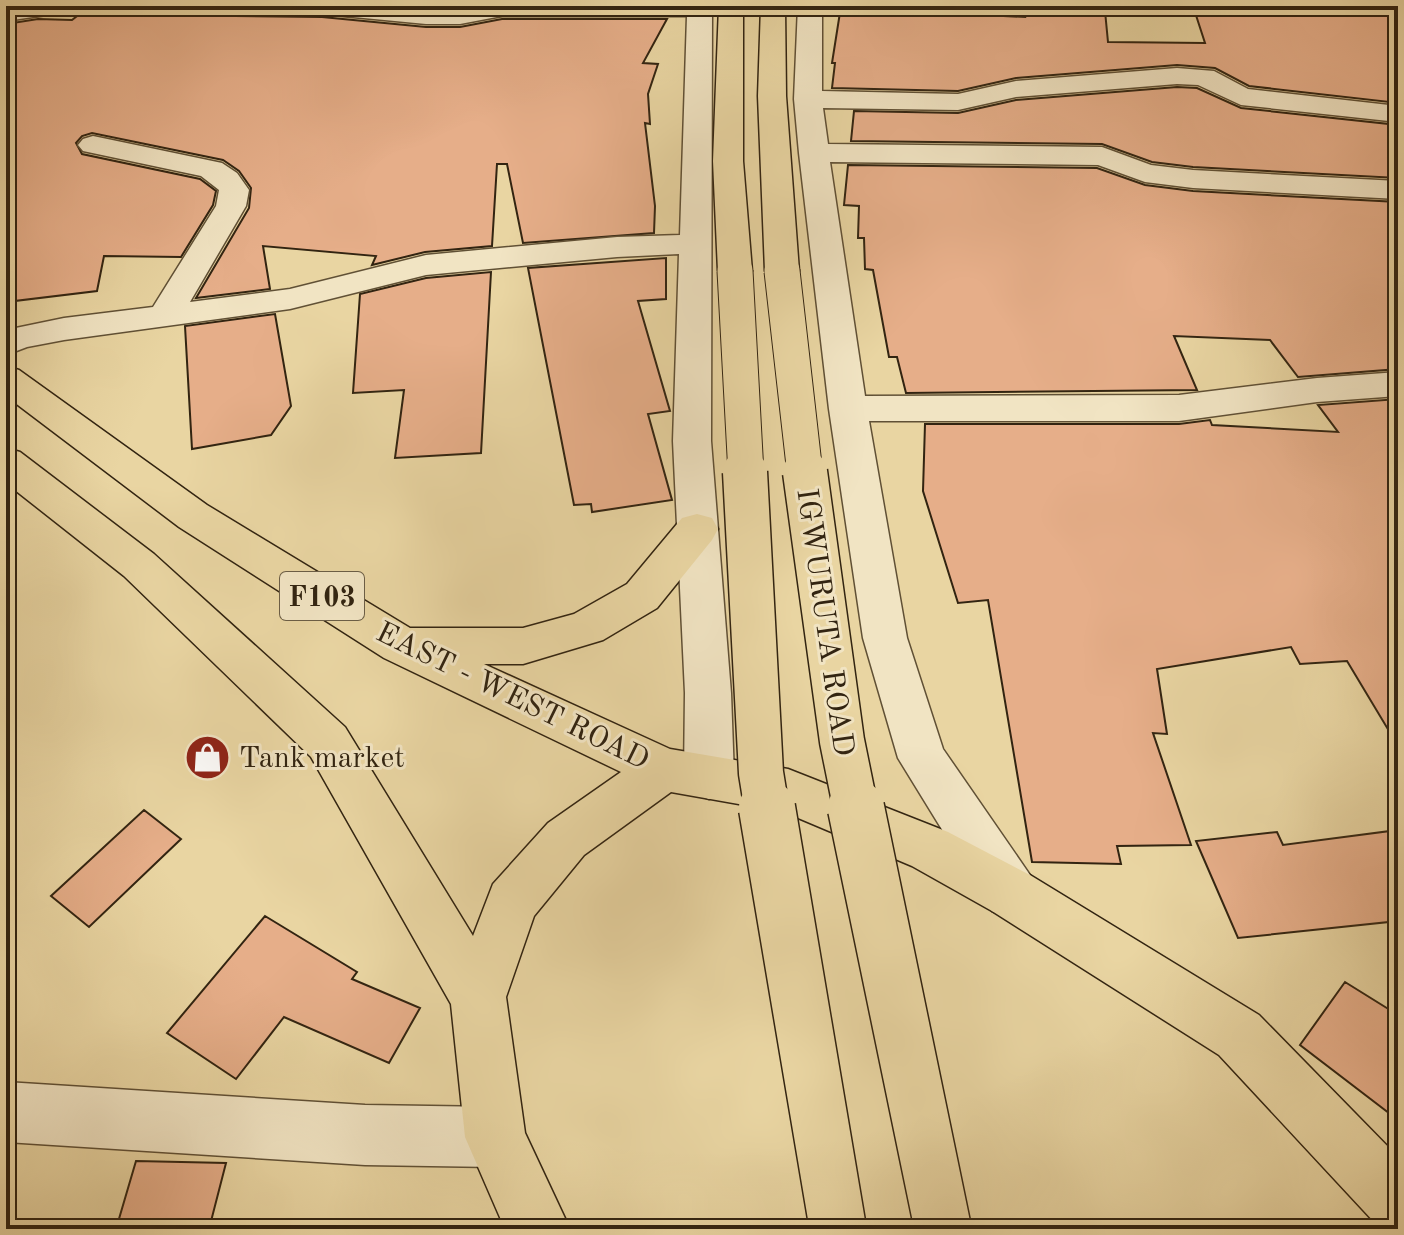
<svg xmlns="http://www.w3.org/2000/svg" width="1404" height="1235" viewBox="0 0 1404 1235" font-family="'Old Standard TT',serif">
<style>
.building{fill:#e6ae89;stroke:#322411;stroke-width:2}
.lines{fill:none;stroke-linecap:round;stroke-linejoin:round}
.minor-casing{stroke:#605035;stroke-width:3}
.major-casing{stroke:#322411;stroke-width:3}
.minor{fill:#f1e4c3;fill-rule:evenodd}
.major{fill:#e9d5a2;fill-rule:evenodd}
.major-bridge-far2-casing{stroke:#322411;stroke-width:37;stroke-linecap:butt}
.major-bridge-far1-casing{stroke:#322411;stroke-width:47;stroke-linecap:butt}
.major-bridge-casing{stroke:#322411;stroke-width:59;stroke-linecap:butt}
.major-bridge-far2{stroke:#e9d5a2;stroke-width:35}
.major-bridge-far1{stroke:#e9d5a2;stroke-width:44}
.major-bridge{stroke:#e9d5a2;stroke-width:56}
.labels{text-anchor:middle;stroke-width:6;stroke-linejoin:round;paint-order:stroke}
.shield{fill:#f1e4c3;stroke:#6b5e46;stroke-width:2}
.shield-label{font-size:28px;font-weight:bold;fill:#322411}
.street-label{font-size:30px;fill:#322411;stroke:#f1e4c3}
.poi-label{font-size:30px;fill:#322411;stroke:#f1e4c3;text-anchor:start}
</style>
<rect width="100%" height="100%" fill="#e9d5a2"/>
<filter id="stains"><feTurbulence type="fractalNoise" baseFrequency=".0025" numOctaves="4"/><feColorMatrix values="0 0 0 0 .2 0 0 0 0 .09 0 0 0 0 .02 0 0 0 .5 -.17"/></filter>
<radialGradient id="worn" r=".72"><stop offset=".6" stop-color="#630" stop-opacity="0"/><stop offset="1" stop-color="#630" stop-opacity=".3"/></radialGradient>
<path class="building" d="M90,6H220L225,14L235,16L322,17L426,27H460L502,19H667L643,63L658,64L648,94L650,124L645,123L655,206L654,233L523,243L507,164H497L492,246L425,252L372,265L376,256L263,246L270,289L196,298L249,208L251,188L239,171L223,160L92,133L82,136L76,143L82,154L200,179L216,191L213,205L181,257L104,256L97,291L6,302V24L38,19L72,20Z
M841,6H926L925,12L1025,17L1023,11H1044L1043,7L1105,11L1108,42L1205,43L1193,6L1357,7L1359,12L1398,15V103L1249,86L1215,68L1177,65L1016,78L958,91L832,88L835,63H832Z
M1177,87L1197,88L1241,108L1398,125V178L1193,167L1152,162L1102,144L851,141L854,111L958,113L1016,100Z
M848,165L1097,168L1145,185L1193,191L1398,202V369L1298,377L1270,340L1174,336L1197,390L906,393L897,357H889L873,270L865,269L864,238H858L859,206L844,205Z
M666,258V299L638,301L670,411L648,414L672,500L592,512L591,504L574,505L528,268Z
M491,272L481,453L395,458L404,390L353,393L360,294L426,278Z
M275,314L291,406L271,435L192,449L185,326Z
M1398,399V746L1347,661L1300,664L1291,647L1157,669L1167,734L1153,733L1191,845L1117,846L1121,864L1032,862L988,600L958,603L923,491L925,424H1179L1210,420L1212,425L1338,432L1318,405Z
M144,810L181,839L89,927L51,896Z
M1398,830V921L1238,938L1196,841L1277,832L1283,845Z
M265,916L357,972L352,979L420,1008L389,1063L284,1017L236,1079L167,1033Z
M1345,982L1398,1015V1120L1300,1045Z
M136,1161L226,1163L209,1229H116Z"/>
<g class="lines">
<defs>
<path id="minor" d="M72,6L69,11L60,13L6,21V7Z
M223,6C277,6 331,5 384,6C413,6 443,14 471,6H712L711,441L731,693L734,777L726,792L709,799L692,792L684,777L685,693L673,441L679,254L617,257L426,275L290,309L64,340L27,347L6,355V330L64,318L153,307L216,206L219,190L201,176L83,151L78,145L83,139L93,136L222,163L237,173L249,190L246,206L190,302L290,289L426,255L617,237L680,235L687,16H502L460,24H426L322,14L235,13L226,11Z
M798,6H822V91L958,94L1016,81L1177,68L1214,71L1248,89L1398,106V122L1241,105L1198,85L1177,84L1016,97L958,110L823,108L828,144L1102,147L1151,165L1193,170L1398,181V199L1193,188L1145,182L1098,165L830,162L865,396L1179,395L1317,378L1398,372V396L1317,402L1179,421H869L907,638L943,749L1030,875L1037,893L1030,911L1011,918L992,911L898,758L863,638L829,409L799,153L794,99Z
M6,1082L365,1105L495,1107L516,1116L525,1137L516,1158L495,1167L365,1165L6,1142Z"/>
<path id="major" d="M719,6H743V161L752,271L747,278L735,281L723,278L718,271L713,161Z
M761,6H785L786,96L799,271L794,278L782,281L770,278L765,271L758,96Z
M6,366L19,370L207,505L410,628H523L574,614L627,584L682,518L697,514L712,518L718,529L712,540L657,608L603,640L523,664H484L670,749L788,769L948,832L1030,875L1259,1015L1398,1157V1229L1376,1224L1219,1055L992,911L912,866L784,812L671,792L584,855L534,916L506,997L525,1133L570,1229H505L465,1137L451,1004L311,757L124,576L6,483V448L20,452L154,554L345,727L473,936L493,884L548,823L621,772L384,658L179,527L6,396Z"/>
</defs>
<use href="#minor" class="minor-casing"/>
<use href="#major" class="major-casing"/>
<use href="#minor" class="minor"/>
<use href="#major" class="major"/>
<defs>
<path id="major-bridge-far2" d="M735,271L746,474
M782,271L805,474"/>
<path id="major-bridge-far1" d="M745,472L761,773L767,810
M805,472L842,741L856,810"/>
<path id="major-bridge" d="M767,808L838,1229
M856,808L943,1229"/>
</defs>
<use href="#major-bridge-far2" class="major-bridge-far2-casing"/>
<use href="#major-bridge-far1" class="major-bridge-far1-casing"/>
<use href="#major-bridge" class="major-bridge-casing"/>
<use href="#major-bridge-far2" class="major-bridge-far2"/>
<use href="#major-bridge-far1" class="major-bridge-far1"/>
<use href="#major-bridge" class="major-bridge"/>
</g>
<defs>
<symbol id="shop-disc" viewBox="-11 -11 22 22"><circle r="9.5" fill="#8f2418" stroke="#f1e4c3"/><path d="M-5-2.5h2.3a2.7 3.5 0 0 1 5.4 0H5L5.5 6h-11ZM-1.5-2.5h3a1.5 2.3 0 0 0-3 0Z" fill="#fff"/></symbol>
</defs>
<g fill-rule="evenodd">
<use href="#shop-disc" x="182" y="732" width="51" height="51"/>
</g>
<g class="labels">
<rect class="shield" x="280" y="572" width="84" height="48" rx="6"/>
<g class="shield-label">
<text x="322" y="606">F103</text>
</g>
<g class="street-label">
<text transform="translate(826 622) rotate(82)" y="10">IGWURUTA ROAD</text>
<text transform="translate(513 695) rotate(26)" y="10">EAST - WEST ROAD</text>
</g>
<g class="poi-label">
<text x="239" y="767">Tank market</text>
</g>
</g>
<rect width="1404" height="1235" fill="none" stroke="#e9d5a2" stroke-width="32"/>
<rect x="8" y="8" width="1388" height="1219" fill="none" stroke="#322411" stroke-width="4"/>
<rect x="16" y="16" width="1372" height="1203" fill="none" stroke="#322411" stroke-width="2"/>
<rect width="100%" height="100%" filter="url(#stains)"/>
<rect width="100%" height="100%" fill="url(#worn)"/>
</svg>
